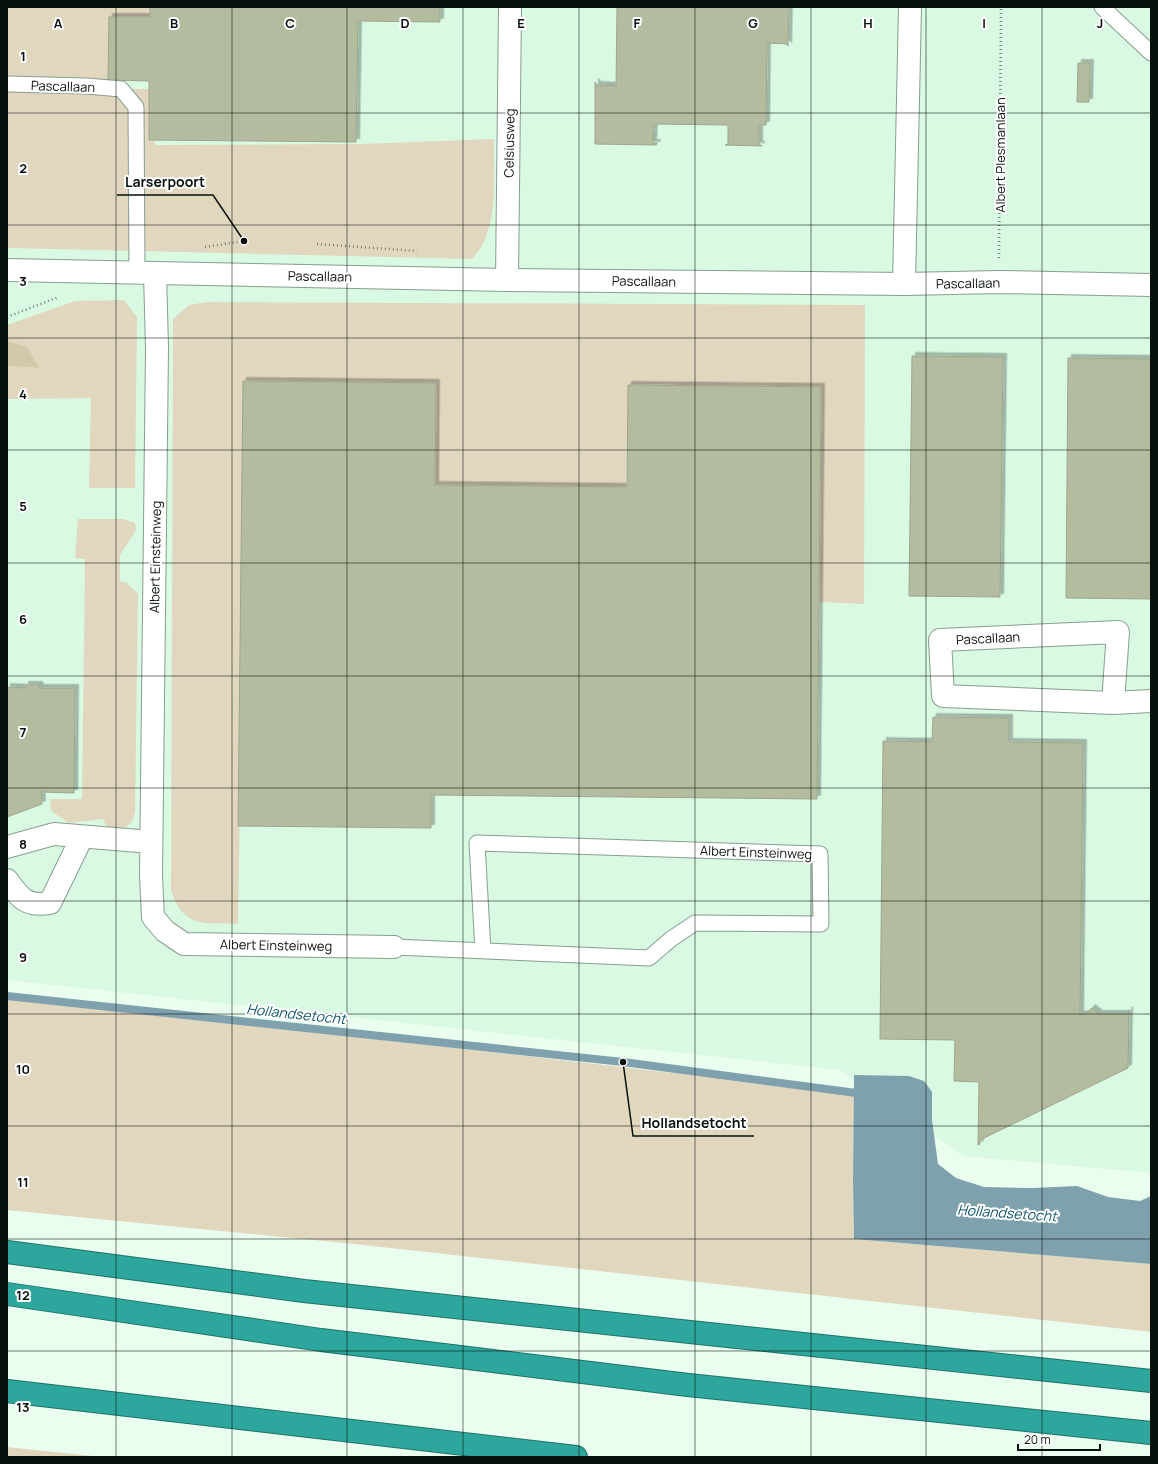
<svg xmlns="http://www.w3.org/2000/svg" width="1158" height="1464" viewBox="0 0 1158 1464" font-family="Manrope,sans-serif">
<style>
.built{fill:#d9f9e2}
.green{fill:#e1d7bf}
.forest{fill:#d4c8ab}
.water{fill:#7ea1ad}
.lines{fill:none;stroke-linecap:round;stroke-linejoin:round}
.stream{stroke:#7ea1ad;stroke-width:8}
.building{fill:#b4bc9f;stroke:#9ea58d;filter:url(#shadow)}
.service-casing{stroke:#889e8e;stroke-width:17}
.minor-casing{stroke:#889e8e;stroke-width:24}
.tertiary-casing{stroke:#889e8e;stroke-width:24}
.motorway-casing{stroke:#20726a;stroke-width:24}
.path{stroke:#728076;stroke-width:2.5;stroke-dasharray:1 3;stroke-linecap:butt}
.service{stroke:#fff;stroke-width:15}
.minor{stroke:#fff;stroke-width:22}
.tertiary{stroke:#fff;stroke-width:22}
.motorway{stroke:#2da69d;stroke-width:22}
.grid{fill:none;stroke:#08100b;stroke-width:1;stroke-opacity:0.55}
.labels{text-anchor:middle;stroke-width:4;stroke-linejoin:round;paint-order:stroke}
.street-label{font-size:13px;fill:#08100b;stroke:#fff}
.water-label{font-size:14px;font-style:italic;fill:#0e5568;stroke:#fff}
.grid-label{font-size:13px;text-anchor:middle;font-weight:bold;fill:#08100b;stroke:#fff;stroke-width:4;stroke-linejoin:round;paint-order:stroke}
.leader{fill:none;stroke:#08100b;stroke-width:1.5}
.callout-dot{fill:#08100b;stroke:#fff;stroke-width:1.5}
.callout-label{font-size:14px;text-anchor:middle;font-weight:bold;fill:#08100b;stroke:#fff;stroke-width:4;stroke-linejoin:round;paint-order:stroke}
</style>
<defs>
<filter id="shadow"><feDropShadow dx="3.5" dy="-3.5" stdDeviation="0" flood-color="#0004"/></filter>
</defs>
<rect width="100%" height="100%" fill="#eafeef"/>
<path class="built" d="M7,7H1151V1173L964,1156L840,1070L7,980Z"/>
<path class="green" d="M7,7H155V23H116L117,89H154L155,145L362,144L494,139C493,178 501,228 472,259L9,248L7,245Z
M124,300L137,317L135,488H89L91,398L7,399V366L38,368L27,346L7,341V325L75,301Z
M207,302L865,305L864,604L820,602V391L628,389L626,491L434,489L247,390L238,924C203,923 183,928 171,890L173,319L189,305Z
M78,519H122L135,523L136,530L120,555V581L127,583L138,594L135,812L132,822L124,829L108,830L103,819L69,823L51,811L50,799H82L85,559L75,558Z
M7,997L674,1073L854,1091L853,1182L854,1239L1151,1264V1332L354,1244L7,1210Z
M7,1447L103,1457H7Z"/>
<path class="forest" d="M7,341L27,346L39,368L7,366Z"/>
<path class="water" d="M854,1075L909,1076L924,1081L932,1092V1120L938,1164L956,1178L984,1187L1032,1188L1077,1186L1108,1197L1140,1201L1151,1196V1264L854,1239L853,1182Z"/>
<g class="lines">
<path class="stream" d="M7,996L623,1062L864,1094"/>
</g>
<path class="building" d="M150,7H440V22L358,21L356,142L149,140V81L108,80L109,17H150Z
M617,7H789L788,46L787,44L767,43L766,125H759V144L762,146L725,145L728,144V125L654,124L653,143H657L656,145L595,144V82L597,85L616,86Z
M1078,63H1090L1089,102H1077Z
M912,356L1003,357L1000,597L909,596Z
M1068,358L1151,359V599L1066,598Z
M243,381L436,383L435,485L627,487L628,385L821,387L817,799L431,795V828L238,826Z
M25,685H39L40,688H75L74,793L41,792L42,804L7,817V687L25,688Z
M933,717L1009,718V742L1083,743L1080,1015L1086,1014L1092,1008L1099,1014H1128L1129,1010L1128,1068L980,1140V1144L978,1145L979,1082L954,1081L955,1040L880,1039L883,741L932,742Z"/>
<g class="lines">
<defs>
<path id="service" d="M1102,7L1151,53
M7,84L87,86L121,89L136,107L137,273
M394,947L649,958L671,939L695,923L821,924L820,854L477,843L483,951"/>
<path id="minor" d="M155,273L157,348L151,876L153,917L165,931L184,944L394,947
M507,280L510,7
M904,284L999,282L1151,285
M1113,703L1118,632L940,640L943,696L1113,703L1151,701
M7,847L54,834L151,842
M7,880C20,898 26,907 50,903L82,837"/>
<path id="tertiary" d="M7,270L507,280L904,284L910,7"/>
<path id="motorway" d="M7,1252L304,1291L1151,1381
M7,1294L321,1340L688,1385L1151,1433
M7,1391L576,1457"/>
</defs>
<use href="#service" class="service-casing"/>
<use href="#minor" class="minor-casing"/>
<use href="#tertiary" class="tertiary-casing"/>
<use href="#motorway" class="motorway-casing"/>
<path class="path" d="M317,244L417,251
M205,247L244,241
M999,258L1001,7
M7,317L59,297"/>
<use href="#service" class="service"/>
<use href="#minor" class="minor"/>
<use href="#tertiary" class="tertiary"/>
<use href="#motorway" class="motorway"/>
</g>
<path class="grid" d="M116,7V1457M232,7V1457M347,7V1457M463,7V1457M579,7V1457M695,7V1457M811,7V1457M926,7V1457M1042,7V1457M7,113H1151M7,225H1151M7,338H1151M7,450H1151M7,563H1151M7,676H1151M7,788H1151M7,901H1151M7,1014H1151M7,1126H1151M7,1239H1151M7,1351H1151"/>
<g class="labels">
<g class="street-label">
<text transform="translate(63 86) rotate(2)" y="5">Pascallaan</text>
<text transform="translate(509 143) rotate(-89)" y="5">Celsiusweg</text>
<text transform="translate(1000 155) rotate(-90)" y="5">Albert Plesmanlaan</text>
<text transform="translate(320 276) rotate(1)" y="5">Pascallaan</text>
<text transform="translate(644 281) rotate(1)" y="5">Pascallaan</text>
<text transform="translate(968 283) rotate(-1)" y="5">Pascallaan</text>
<text transform="translate(155 557) rotate(-89)" y="5">Albert Einsteinweg</text>
<text transform="translate(988 638) rotate(-3)" y="5">Pascallaan</text>
<text transform="translate(756 852) rotate(2)" y="5">Albert Einsteinweg</text>
<text transform="translate(276 945) rotate(1)" y="5">Albert Einsteinweg</text>
</g>
<g class="water-label">
<text transform="translate(296 1014) rotate(6)" y="5">Hollandsetocht</text>
<text transform="translate(1007 1213) rotate(4)" y="5">Hollandsetocht</text>
</g>
</g>
<g class="grid-label">
<text x="58" y="28">A</text>
<text x="174" y="28">B</text>
<text x="290" y="28">C</text>
<text x="405" y="28">D</text>
<text x="521" y="28">E</text>
<text x="637" y="28">F</text>
<text x="753" y="28">G</text>
<text x="868" y="28">H</text>
<text x="984" y="28">I</text>
<text x="1100" y="28">J</text>
<text x="23" y="61">1</text>
<text x="23" y="173">2</text>
<text x="23" y="286">3</text>
<text x="23" y="399">4</text>
<text x="23" y="511">5</text>
<text x="23" y="624">6</text>
<text x="23" y="737">7</text>
<text x="23" y="849">8</text>
<text x="23" y="962">9</text>
<text x="23" y="1074">10</text>
<text x="23" y="1187">11</text>
<text x="23" y="1300">12</text>
<text x="23" y="1412">13</text>
</g>
<path class="leader" d="M244 241L213 195H117M623 1062L633 1136H754"/>
<g class="callout-dot">
<circle cx="244" cy="241" r="4"/>
<circle cx="623" cy="1062" r="4"/>
</g>
<g class="callout-label">
<text x="165" y="187">Larserpoort</text>
<text x="694" y="1128">Hollandsetocht</text>
</g>
<rect width="1158" height="1464" fill="none" stroke="#08100b" stroke-width="16"/>
<path d="M1018 1444v6h82v-6" fill="none" stroke="#08100b" stroke-width="2"/>
<text x="1024" y="1444" font-size="12" fill="#08100b" stroke="#ffffff" stroke-width="3" paint-order="stroke">20 m</text>
</svg>
